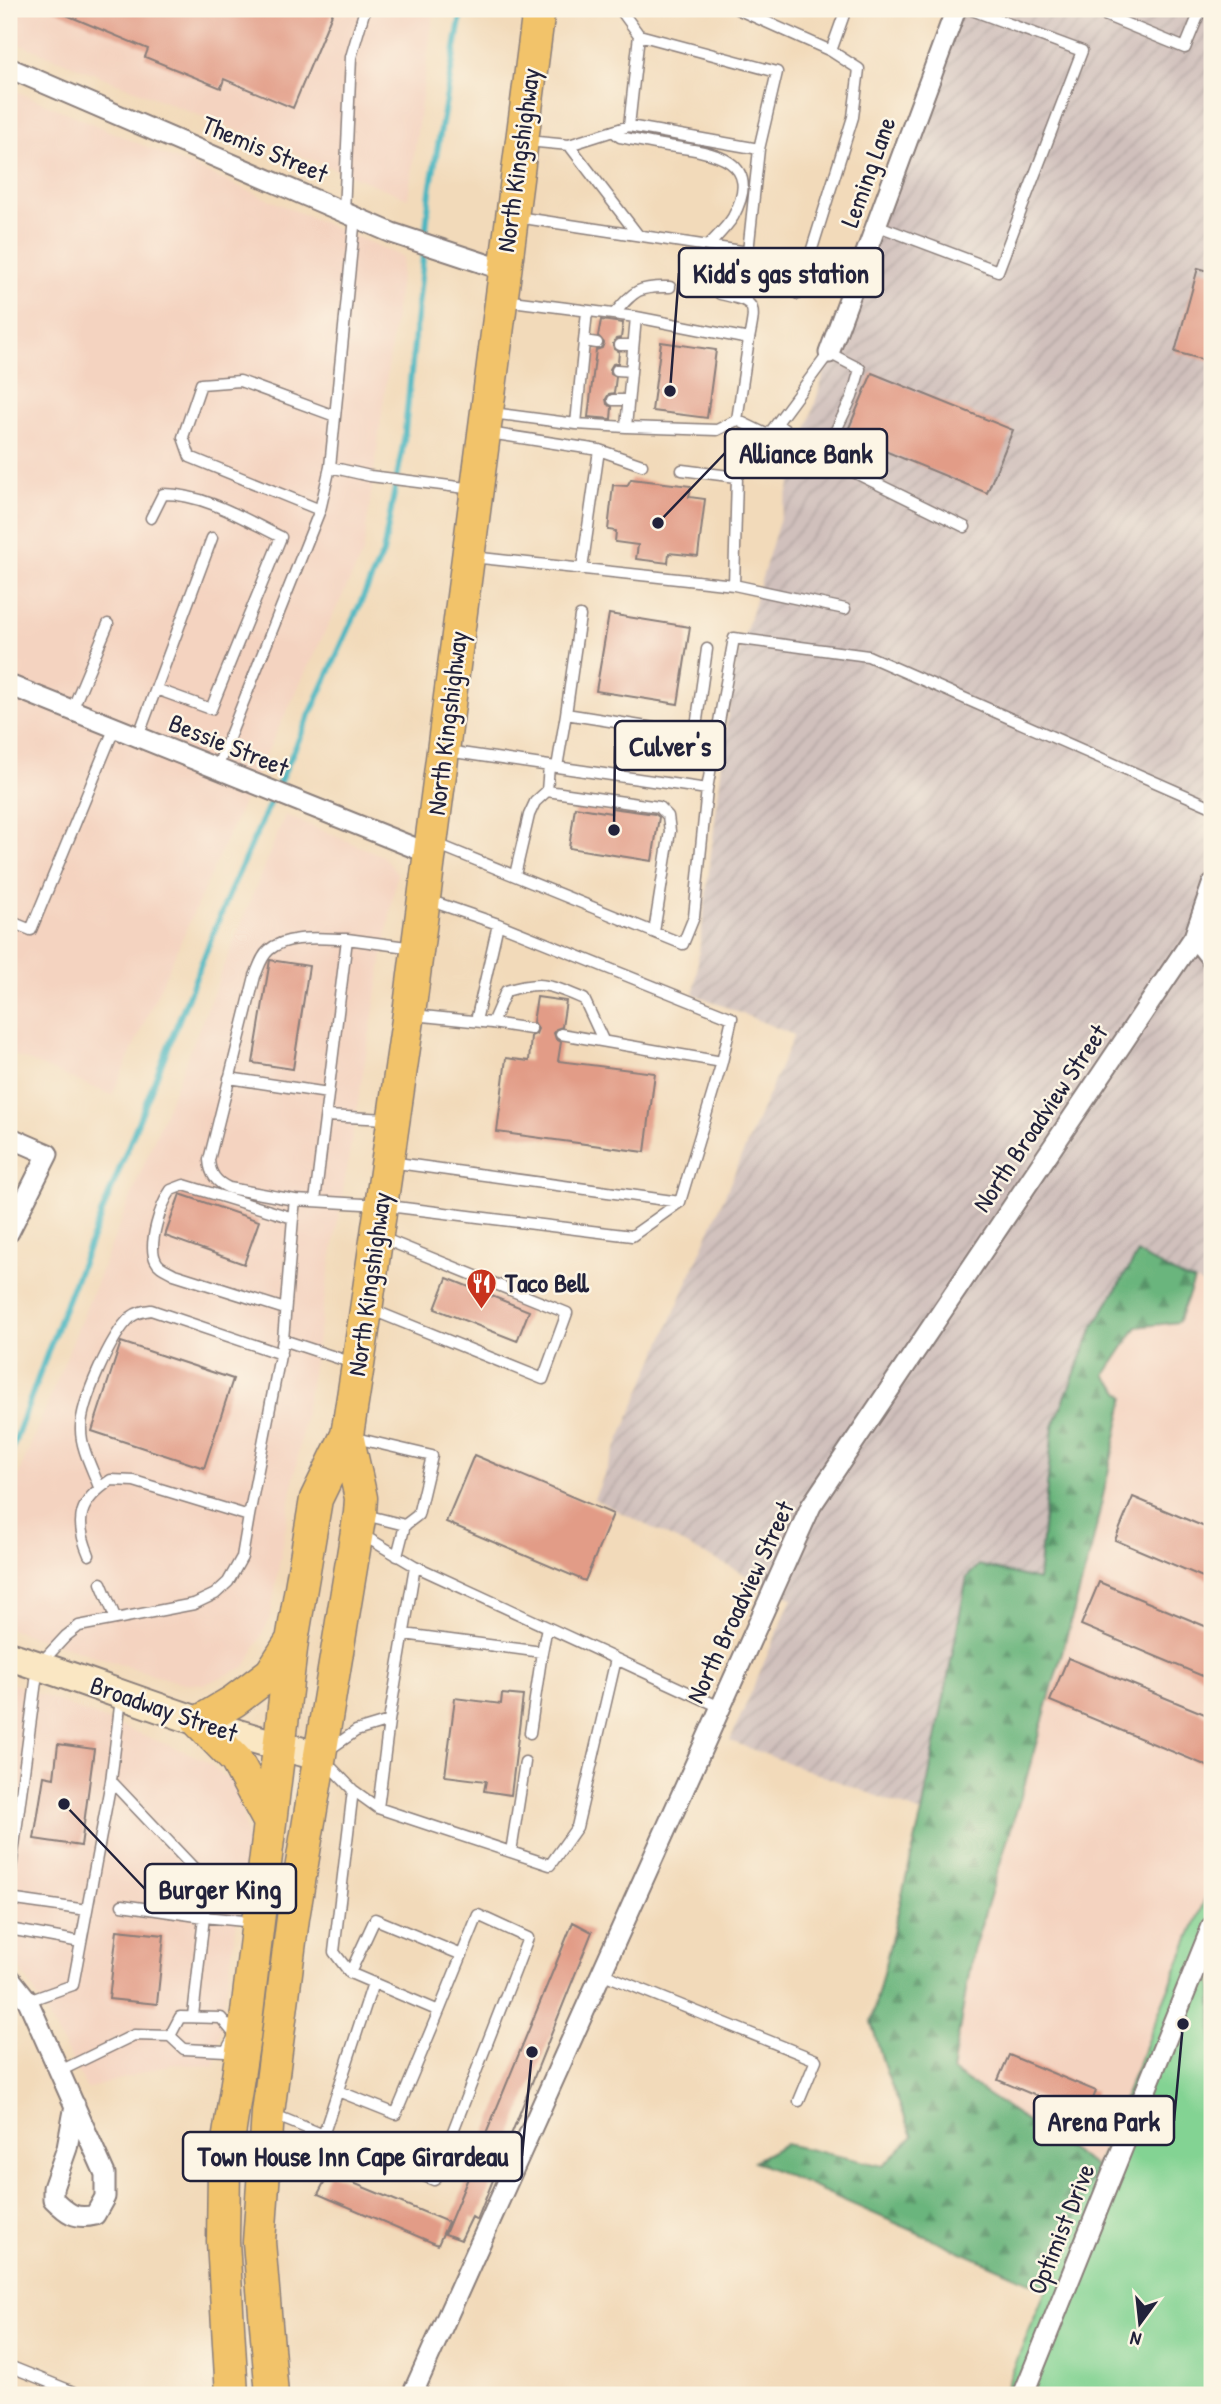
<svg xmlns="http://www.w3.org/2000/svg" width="1221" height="2404" viewBox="0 0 1221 2404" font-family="'Patrick Hand',sans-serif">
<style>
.built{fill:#f4d3c0}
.industrial{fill:url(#industrial-furrows)}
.green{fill:#83d393;stroke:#527a67;stroke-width:2}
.forest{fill:url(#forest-firs);stroke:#466c5c;stroke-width:2}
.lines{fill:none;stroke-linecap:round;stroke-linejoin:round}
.stream{stroke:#46b5c0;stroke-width:6}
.building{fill:#e29c87}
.service-casing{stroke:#8a7e7a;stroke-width:13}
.minor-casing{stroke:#8a7e7a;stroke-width:23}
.secondary-casing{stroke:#8a7e7a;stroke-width:32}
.primary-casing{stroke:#8a7e7a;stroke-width:35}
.service{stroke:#fff;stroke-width:10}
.minor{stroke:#fff;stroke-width:19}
.secondary{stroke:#fae7c3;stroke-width:28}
.primary{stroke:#f2c36a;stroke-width:32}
.labels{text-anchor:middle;stroke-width:5;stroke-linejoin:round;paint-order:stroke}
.street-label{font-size:26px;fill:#22223b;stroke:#fcf5e5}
.poi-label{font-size:26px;font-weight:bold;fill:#22223b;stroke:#fcf5e5;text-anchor:start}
.leader{fill:none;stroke:#22223b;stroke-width:2.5}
.callout-dot{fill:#22223b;stroke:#fcf5e5;stroke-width:2.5}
.callout{fill:#fcf5e5;stroke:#22223b;stroke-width:2.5}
.callout-label{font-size:28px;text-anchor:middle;font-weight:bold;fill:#22223b}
</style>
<defs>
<pattern id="industrial-furrows" width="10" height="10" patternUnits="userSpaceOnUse" patternTransform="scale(1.75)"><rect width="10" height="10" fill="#d0c0bc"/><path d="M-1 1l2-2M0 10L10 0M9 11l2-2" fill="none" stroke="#b2a5a2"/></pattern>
<pattern id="forest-firs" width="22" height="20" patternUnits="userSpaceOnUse" patternTransform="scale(1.75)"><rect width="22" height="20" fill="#6ab57d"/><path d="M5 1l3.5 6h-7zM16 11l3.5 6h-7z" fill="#579368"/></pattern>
</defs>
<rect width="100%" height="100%" fill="#fcf5e5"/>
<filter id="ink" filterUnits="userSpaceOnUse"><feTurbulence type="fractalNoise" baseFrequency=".0143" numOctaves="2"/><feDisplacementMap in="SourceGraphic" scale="14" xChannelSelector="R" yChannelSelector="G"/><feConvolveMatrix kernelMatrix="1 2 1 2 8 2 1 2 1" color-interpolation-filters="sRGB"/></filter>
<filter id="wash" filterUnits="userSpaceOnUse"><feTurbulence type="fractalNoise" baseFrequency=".00686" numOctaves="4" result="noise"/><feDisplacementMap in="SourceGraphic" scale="28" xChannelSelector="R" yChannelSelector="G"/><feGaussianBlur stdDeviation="1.57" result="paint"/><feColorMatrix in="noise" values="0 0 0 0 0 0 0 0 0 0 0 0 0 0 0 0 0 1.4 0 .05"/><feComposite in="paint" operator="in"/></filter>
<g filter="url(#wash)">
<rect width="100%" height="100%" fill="#f2daba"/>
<path class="built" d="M9,9H434L408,198L9,40Z
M9,88L403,257L363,553L243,802L112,1095L9,1053Z
M285,815L383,856L397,873L270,1619L245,1667L205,1684L181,1683L9,1629V1499Z
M1194,1281L1212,1287V1882L1096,2167L952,2071L975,1940L1105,1375L1137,1327L1178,1322Z
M9,1682L203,1759L239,1788L248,1847L215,2066L171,2064L87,2089L31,1985L9,1955Z"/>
<path class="industrial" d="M962,9H1212V1287L1182,1277L1138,1254L1053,1427L1038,1581L979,1565L967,1577L922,1813L730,1741L792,1598L594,1499L794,1035L694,994L733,673L825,370Z"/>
<path class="green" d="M1212,1882V2395H1003Z"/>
<path class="forest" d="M1138,1253L1181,1277L1194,1281L1178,1322L1137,1327L1105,1375L1125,1397L1091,1550L1025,1783L973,1951L952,2071L1096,2167L1046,2289L754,2161L785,2144L883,2166L913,2136L887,2075L871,2022L922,1813L967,1577L979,1565L1038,1580L1053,1427L1094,1326Z"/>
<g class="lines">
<path class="stream" d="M9,1457L64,1308L229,894L383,553L404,440L430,191L462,9"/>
</g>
<g id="blocks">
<path class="building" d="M52,9H334L293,108L224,79L221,88L145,57L148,49Z
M1198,268L1212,272V362L1175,352Z
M601,320L623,323L621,338L616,339L613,344L614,349L619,352L618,363L613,364L610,369L611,374L616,377L614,393L609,394L606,399L607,404L612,407L611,419L588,417L596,350L602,348L604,343L598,336Z
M661,342L716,350L707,418L652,411Z
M872,373L1013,430L987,493L846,435Z
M631,479L691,486L689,497L705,499L698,556L669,553L668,563L636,559L638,545L615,542L616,531L608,530L613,485L627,486Z
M609,614L690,627L678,704L596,691Z
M575,807L611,813V808L655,814L659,817L652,861L569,848Z
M270,960L309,966L293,1069L253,1063Z
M537,997L566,1001L562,1027L556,1029L554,1033L556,1039L561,1042L558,1061L655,1073L645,1152L497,1132L506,1058L529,1061L531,1036L536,1034L538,1029L533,1022Z
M180,1194L259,1221L244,1264L165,1236Z
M447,1278L529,1311L517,1341L435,1309Z
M121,1342L233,1379L204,1468L92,1431Z
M474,1455L613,1514L585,1581L446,1522Z
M1133,1497L1212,1530V1581L1115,1540Z
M1099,1582L1212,1629V1680L1081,1625Z
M1068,1658L1212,1717V1768L1050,1701Z
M502,1694L523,1696L511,1795L484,1791L486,1781L445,1776L455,1698L501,1704Z
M58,1744L94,1749L81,1846L34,1839L44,1776L54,1778Z
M573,1922L592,1932L477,2220L472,2217L461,2240L445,2234Z
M117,1930L164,1935L157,2004L109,1999Z
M1009,2055L1096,2091L1086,2117L998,2080Z
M329,2173L448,2222L438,2245L318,2194Z"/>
</g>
</g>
<g filter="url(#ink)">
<use href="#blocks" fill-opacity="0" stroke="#8a7e7a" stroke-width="2"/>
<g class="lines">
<defs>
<path id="service" d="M737,9L831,51
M1090,9L1185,48L1201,9
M629,126L639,35
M613,131L620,137C636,140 652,144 668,146C711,152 765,158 733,217C727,227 716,237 708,246
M527,141L569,145L629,126L759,149
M569,145L638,235
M344,212L351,57L365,9
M517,217L748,252L759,149L777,72L639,35L620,9
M876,225L998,271L1082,51L969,9
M720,294C757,302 756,304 749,339
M798,294L853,117L859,69L831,51L846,9
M614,314C635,290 638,286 670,287
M584,341L597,343
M620,345H633
M617,370L631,371
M613,400H628
M492,413L576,424L626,427L636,317L504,300
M737,420L768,435
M576,424L587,311
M626,427L717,430L737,420L749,339L636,317
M489,433L599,450L642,465
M823,457L965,527
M330,467L370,476L474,489
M682,470L737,477
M320,510L190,457L183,437L201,384L240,381L335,416
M151,518L163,494C205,494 244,519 281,537L211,709L156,689
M472,557L734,585L845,609
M582,569L599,450
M734,585L737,477L829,353L860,369L852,397L823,457L777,424
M72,710L108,624
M566,714L580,616
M695,734L707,649
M138,737L212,538
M447,751L707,789L734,638L868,656L1212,807
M557,767L566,714L716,738
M217,768L320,510L330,467L355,217
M547,791L659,807L668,816L670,831L654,932
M434,843L683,944L694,917L707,789
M515,875L529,815L535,802L547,791L549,766
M428,900L498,924L732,1018L722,1062
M9,921L31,930L115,727
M413,1015L492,1023L531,1029
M476,1021L498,924
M492,1023L506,991C542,980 550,985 584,999L603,1040
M229,1078L328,1093
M326,1116L388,1119
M390,1162L680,1202L722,1062L561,1034
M295,1200L229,1188C216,1182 210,1174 209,1160L255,976C259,967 261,957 269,950C287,934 324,939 347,939
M315,1201L347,939L414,948
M293,1218L295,1200L380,1205L632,1236L680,1202
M370,1309L543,1379L567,1313L382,1238
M283,1340L293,1218L184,1185L171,1190C161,1204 147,1245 156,1261C159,1268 168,1270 174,1274L285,1309
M351,1437L432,1456L418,1515L405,1525L397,1556
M99,1487C93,1470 81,1449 81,1430C80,1404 111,1335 131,1317C137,1312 144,1311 151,1310L281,1354
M365,1515L405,1525
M361,1534L415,1566L720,1707
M89,1555C74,1520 79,1501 111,1480L134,1481L249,1516
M101,1583L115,1617
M404,1634L542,1652L547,1627
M530,1733L542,1652
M327,1751L356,1731L389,1721L415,1566
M325,1761L353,1790L378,1808L550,1865L577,1827L616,1659
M111,1781L121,1698
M378,1808L389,1721
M511,1852L525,1762
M9,1884L38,1666L66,1636L79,1626L194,1604L215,1594L228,1582L242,1557L249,1516L283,1340L353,1363
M9,1899L87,1910
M9,1929L81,1942
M350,1973L375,1919L462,1955
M601,1973L816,2060L799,2101
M28,2001L73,1985L111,1781L206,1881L204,1917L122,1905
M193,2016L204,1917L254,1922
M170,2036L180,2017L221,2018L236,2036
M60,2071L134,2035L170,2036L184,2049L226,2051L232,2040
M338,2091L396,2114L439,2011
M272,2114L434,2180L528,1938L478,1915L439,2011L350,1973L334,1952L353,1790
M323,2136L373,1983
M9,2366L81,2395"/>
<path id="minor" d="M9,68L392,233L504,270
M829,353L956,9
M9,685L430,854
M1194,937L1212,960
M9,1137L48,1154L9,1232
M9,1977L28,2001L105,2174V2197L95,2215C75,2220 67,2213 53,2199V2188L67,2148L75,2105
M412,2395L811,1506L1194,937L1212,885
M1023,2395L1212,1926"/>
<path id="secondary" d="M9,1656C113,1689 213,1732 320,1756"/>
<path id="primary" d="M270,1823L236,1760L199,1722L234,1701L271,1673L291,1642
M232,2395L223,2241L224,2168L244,2037L292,1641L316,1499L347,1435L358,1365L410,1006L539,9
M272,2395L259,2242L268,2113L293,1918L360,1513L361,1498L347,1435"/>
</defs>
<use href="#service" class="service-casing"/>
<use href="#minor" class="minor-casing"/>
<use href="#secondary" class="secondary-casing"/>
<use href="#primary" class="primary-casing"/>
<use href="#service" class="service"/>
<use href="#minor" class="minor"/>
<use href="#secondary" class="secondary"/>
<use href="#primary" class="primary"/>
</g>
</g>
<defs>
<symbol id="restaurant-pin" viewBox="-11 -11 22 30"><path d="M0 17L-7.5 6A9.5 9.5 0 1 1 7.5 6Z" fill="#c8321e" stroke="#fcf5e5"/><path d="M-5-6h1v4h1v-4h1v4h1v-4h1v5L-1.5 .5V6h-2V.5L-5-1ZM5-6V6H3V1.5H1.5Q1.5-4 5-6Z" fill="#fff"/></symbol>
</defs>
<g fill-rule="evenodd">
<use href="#restaurant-pin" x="464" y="1266" width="35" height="47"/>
</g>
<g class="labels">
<g class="street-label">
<text transform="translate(265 149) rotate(23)" y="9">Themis Street</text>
<text transform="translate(518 160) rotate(-82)" y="9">North Kingshighway</text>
<text transform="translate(868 172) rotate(-70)" y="9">Leming Lane</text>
<text transform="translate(447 723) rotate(-83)" y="9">North Kingshighway</text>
<text transform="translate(229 745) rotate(22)" y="9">Bessie Street</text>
<text transform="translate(1040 1118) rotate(-56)" y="9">North Broadview Street</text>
<text transform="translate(369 1284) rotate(-82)" y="9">North Kingshighway</text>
<text transform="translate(740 1602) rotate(-65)" y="9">North Broadview Street</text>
<text transform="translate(164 1709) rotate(19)" y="9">Broadway Street</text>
<text transform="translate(1061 2229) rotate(-68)" y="9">Optimist Drive</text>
</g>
<g class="poi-label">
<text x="505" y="1292">Taco Bell</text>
</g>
</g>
<path class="leader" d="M670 391L679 273M658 523L725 453M614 830L615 746M64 1804L145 1889M1183 2024L1174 2121M532 2052L522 2156"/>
<g class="callout-dot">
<circle cx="670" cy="391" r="7"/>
<circle cx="658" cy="523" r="7"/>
<circle cx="614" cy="830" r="7"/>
<circle cx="64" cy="1804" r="7"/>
<circle cx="1183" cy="2024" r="7"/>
<circle cx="532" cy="2052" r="7"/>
</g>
<g class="callout">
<rect x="679" y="248" width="204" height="49" rx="7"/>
<rect x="725" y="429" width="162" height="49" rx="7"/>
<rect x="615" y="721" width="110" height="49" rx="7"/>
<rect x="145" y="1864" width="151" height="49" rx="7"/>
<rect x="1034" y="2096" width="140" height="49" rx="7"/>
<rect x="183" y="2132" width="339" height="49" rx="7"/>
</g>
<g class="callout-label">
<text x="781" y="283">Kidd's gas station</text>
<text x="806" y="463">Alliance Bank</text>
<text x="670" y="756">Culver's</text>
<text x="220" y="1899">Burger King</text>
<text x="1104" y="2131">Arena Park</text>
<text x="353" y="2166">Town House Inn Cape Girardeau</text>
</g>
<rect width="1221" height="2404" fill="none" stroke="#fcf5e5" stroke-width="35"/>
<g transform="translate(1140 2323) rotate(195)" stroke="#fcf5e5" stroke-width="5" paint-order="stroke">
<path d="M0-5L12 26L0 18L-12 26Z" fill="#22223b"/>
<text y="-10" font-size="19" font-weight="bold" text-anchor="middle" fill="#22223b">N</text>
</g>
</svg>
